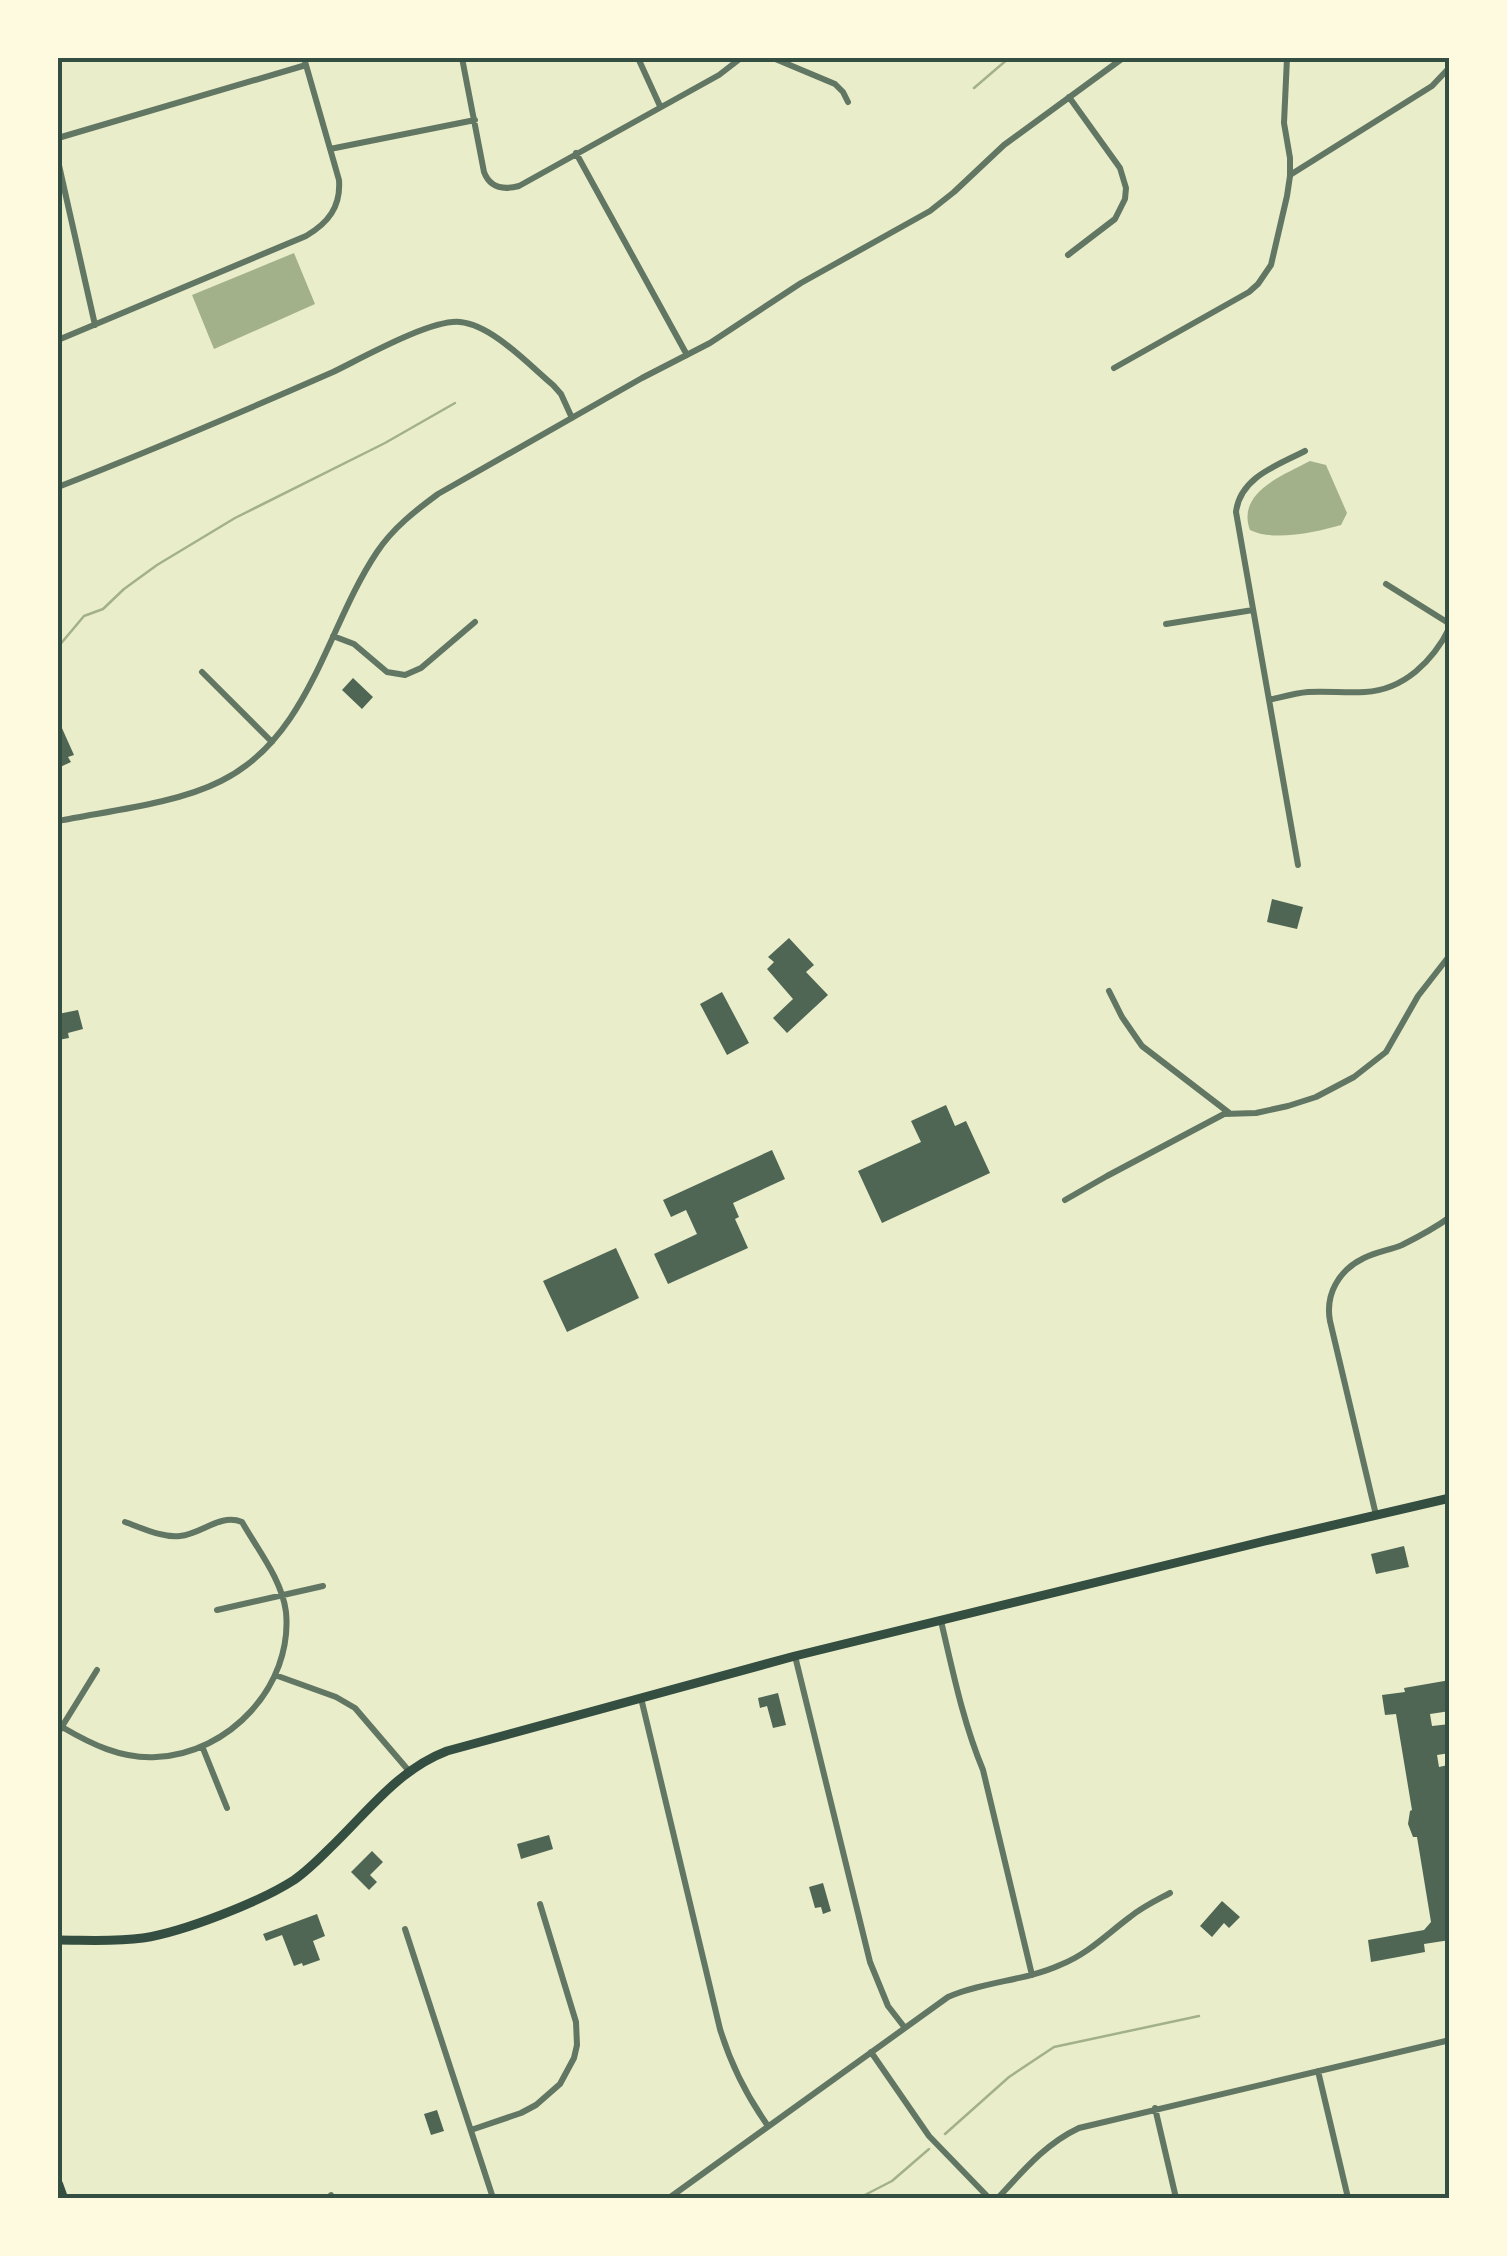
<svg xmlns="http://www.w3.org/2000/svg" width="1507" height="2256" viewBox="0 0 1507 2256" font-family="Raleway,sans-serif">
<style>
.water{fill:#a3b18a}
.lines{fill:none;stroke-linecap:round;stroke-linejoin:round}
.stream{stroke:#a3b18a;stroke-width:2.5}
.building{fill:#4f6655}
.minor{stroke:#617663;stroke-width:6}
.secondary{stroke:#344e41;stroke-width:9}
.primary{stroke:#344e41;stroke-width:10}
.neatline{fill:none;stroke:#344e41;stroke-width:4}
</style>
<rect width="100%" height="100%" fill="#e9edc9"/>
<path class="water" d="M294,253L315,304L214,349L192,295Z
M1310,461L1326,465L1347,513L1341,525C1317,532 1273,542 1250,530C1236,492 1284,475 1310,461Z"/>
<g class="lines">
<path class="stream" d="M974,88L1009,58
M58,647L84,616L103,609L124,589L157,565L235,518L385,443L455,403
M945,2134L1009,2077L1054,2047L1199,2016
M859,2198L892,2181L929,2149"/>
</g>
<path class="building" d="M353,678L373,697L362,709L342,690Z
M61,726L74,755L68,757L71,762L58,768V727Z
M1272,899L1303,907L1297,929L1267,922Z
M789,938L814,965L806,972L828,995L787,1033L773,1018L793,999L767,969L774,962L768,957Z
M722,992L749,1043L727,1055L700,1004Z
M78,1010L83,1029L68,1033L69,1038L58,1040V1029L61,1028L58,1014Z
M946,1105L955,1126L966,1121L990,1173L882,1223L858,1171L921,1142L911,1121Z
M772,1150L785,1179L733,1203L739,1217L735,1219L748,1248L668,1284L654,1254L697,1234L686,1210L671,1217L663,1200Z
M616,1248L639,1298L567,1332L543,1281Z
M1404,1546L1409,1567L1376,1574L1371,1554Z
M1450,1680V1711L1430,1714L1432,1726L1450,1724V1753L1437,1755L1439,1767L1448,1765L1450,1775V1940L1424,1944L1425,1952L1371,1962L1368,1940L1424,1930L1431,1922L1417,1837H1413L1408,1824L1410,1811L1412,1810L1396,1714L1385,1715L1382,1695L1405,1692L1404,1688Z
M778,1693L786,1725L773,1728L767,1706L760,1708L758,1698Z
M549,1835L553,1849L521,1859L517,1844Z
M372,1851L383,1862L370,1875L377,1882L369,1890L351,1872Z
M823,1883L831,1911L823,1914L821,1907L815,1908L809,1887Z
M1222,1901L1240,1917L1229,1928L1224,1923L1212,1937L1200,1926Z
M317,1914L325,1936L313,1941L320,1960L303,1966L302,1963L294,1966L282,1935L266,1941L263,1934Z
M437,2110L444,2131L431,2135L424,2114Z"/>
<g class="lines">
<path class="minor" d="M462,58L484,172C490,188 504,190 519,186L719,75L741,58
M638,58L660,106
M773,58L835,84L843,92L848,102
M58,138L306,65
M330,149L475,120
M576,153L687,355
M58,161L95,325
M1290,175L1432,86L1450,67
M1068,255L1115,219L1125,199L1126,188L1120,168L1069,97
M58,340L306,236C328,223 341,207 339,180L304,58
M1114,368L1249,292L1258,284L1271,265L1287,196L1290,176V158L1284,123L1287,58
M58,487C150,451 242,412 333,372C362,358 431,319 460,322C492,325 528,364 553,385L561,394L572,418
M1386,584L1450,624
M1166,624L1253,610
M333,636L354,644L387,672L405,675L421,668L475,622
M202,672L272,742
M1269,700C1282,697 1295,693 1308,692C1327,691 1346,693 1365,692C1404,690 1433,661 1450,627
M58,821C107,811 176,804 221,781C310,737 326,628 377,552C393,528 415,511 438,494L642,378L710,343L801,283L930,211L954,192L1004,145L1123,58
M1298,865L1236,512C1240,477 1278,465 1305,451
M1109,991L1122,1017L1142,1046L1228,1112
M1065,1200L1107,1176L1224,1114L1256,1113L1288,1106L1316,1097L1354,1077L1386,1052L1418,996L1450,955
M1376,1515L1330,1321C1325,1294 1339,1270 1364,1258C1376,1252 1390,1250 1402,1245C1418,1237 1435,1228 1450,1217
M217,1610L323,1586
M941,1621C953,1672 963,1722 983,1770L1032,1975
M795,1656L870,1962L888,2006L905,2028
M275,1675L336,1697L355,1708L409,1771
M641,1698L720,2029C731,2065 746,2095 768,2126
M62,1727C91,1744 121,1759 156,1757C229,1754 293,1686 286,1612C282,1580 258,1550 242,1522C220,1513 202,1534 180,1536C162,1538 142,1528 125,1522
M58,1733L97,1670
M202,1746L227,1808
M405,1929L493,2198
M871,2052L929,2136L989,2198
M1318,2071L1348,2198
M1155,2108L1176,2198
M471,2130L521,2113L536,2105L560,2084L574,2058L577,2045L576,2022L540,1904
M331,2195L332,2198
M669,2198L948,1997C984,1981 1025,1981 1060,1965C1088,1954 1107,1934 1130,1917C1142,1907 1157,1900 1170,1893
M998,2198C1023,2171 1045,2144 1079,2128L1450,2040"/>
<path class="secondary" d="M58,1940C86,1940 114,1942 143,1938C183,1932 260,1902 294,1880C307,1871 318,1860 329,1849C366,1814 397,1770 447,1751L795,1656L1265,1541L1450,1498"/>
<path class="primary" d="M58,2184L63,2198"/>
</g>
<rect width="1507" height="2256" fill="none" stroke="#fefae0" stroke-width="120"/>
<rect x="60" y="60" width="1387" height="2136" class="neatline"/>
</svg>
